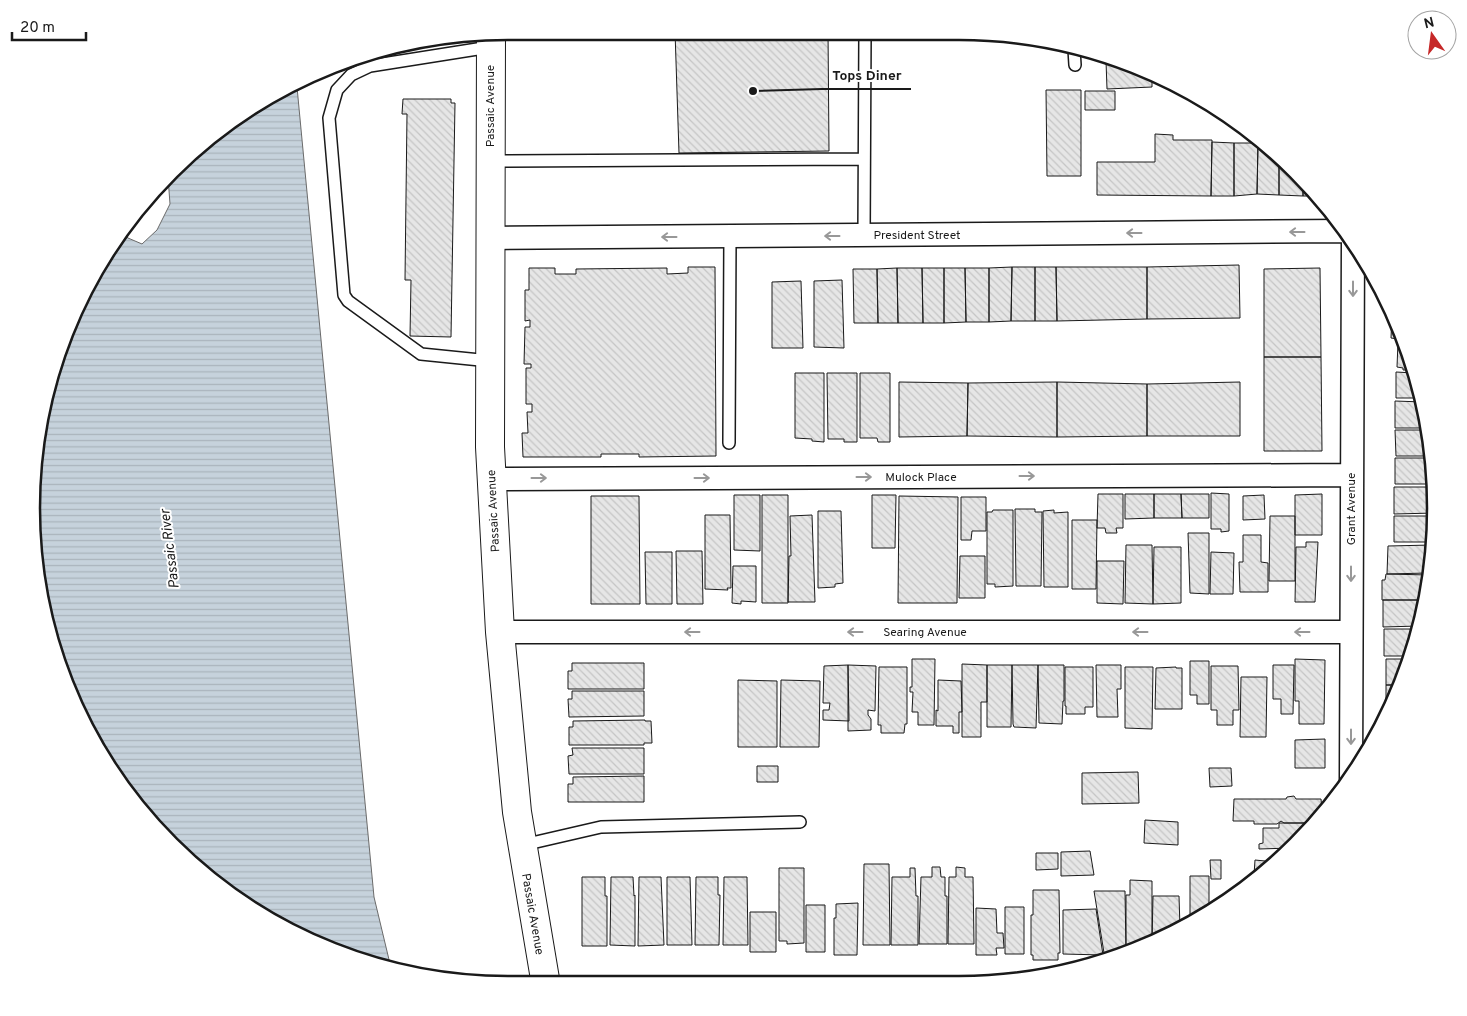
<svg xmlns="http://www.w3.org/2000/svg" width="1467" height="1016" viewBox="0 0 1467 1016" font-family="Overpass,sans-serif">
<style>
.water{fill:url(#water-rules);stroke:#6a6a6a}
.pier{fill:#fff;stroke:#6a6a6a}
.building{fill:url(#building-back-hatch);stroke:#1a1a1a}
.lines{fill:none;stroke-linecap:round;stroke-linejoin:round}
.lane-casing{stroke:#1a1a1a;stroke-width:14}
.street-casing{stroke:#1a1a1a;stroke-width:25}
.secondary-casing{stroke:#1a1a1a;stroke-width:30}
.lane{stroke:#fff;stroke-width:11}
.street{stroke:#fff;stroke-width:22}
.secondary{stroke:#fff;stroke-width:28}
.oneway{stroke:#989898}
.labels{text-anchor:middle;stroke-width:4;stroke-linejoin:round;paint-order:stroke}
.street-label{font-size:12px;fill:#1a1a1a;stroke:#fff}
.water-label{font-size:14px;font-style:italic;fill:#1a1a1a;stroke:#fff}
.rim{fill:none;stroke:#1a1a1a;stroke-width:2.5}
.leader{fill:none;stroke:#1a1a1a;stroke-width:2}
.callout-dot{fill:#1a1a1a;stroke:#fff;stroke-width:2}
.callout-label{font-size:14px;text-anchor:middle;font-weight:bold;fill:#1a1a1a;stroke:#fff;stroke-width:4;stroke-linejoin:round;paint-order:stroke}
</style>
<defs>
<pattern id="water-rules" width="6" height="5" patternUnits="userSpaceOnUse" patternTransform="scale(1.25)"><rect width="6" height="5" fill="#c6d2dc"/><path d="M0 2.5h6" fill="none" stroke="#aab4bc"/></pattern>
<pattern id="building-back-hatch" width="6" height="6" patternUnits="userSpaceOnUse" patternTransform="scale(1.25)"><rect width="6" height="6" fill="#e6e6e6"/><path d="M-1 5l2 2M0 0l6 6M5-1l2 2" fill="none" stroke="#c5c5c5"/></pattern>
</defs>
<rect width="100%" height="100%" fill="#fff"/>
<path class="water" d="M297,87L374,897L391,968L325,948L243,904L171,845L81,719L40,601L35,446L68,325L149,194L243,111Z"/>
<path class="pier" d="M168,177L170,204L157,230L142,244L128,238L124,235L149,194Z"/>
<path class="building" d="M675,31H828L829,151L679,153Z
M1106,61L1152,78V87L1107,89Z
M1046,90H1081V176H1047Z
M1085,91H1115V110H1085Z
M403,99H451V103H455L451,337L410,336L411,280H405L407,114H402Z
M1155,134L1173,135V140H1212L1211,196L1097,195V162H1155Z
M1212,142L1234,143V196H1211Z
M1234,143H1258L1257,194L1234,196Z
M1258,143L1279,158V195L1257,194Z
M1279,158L1296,171L1303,180V196L1279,195Z
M1303,180L1317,196H1303Z
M1239,265L1240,318L1147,319V267Z
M688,267H715L716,456L639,457V454H601V457H523L522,433H528L527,412H532V404H526V368H531V364H524L525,327H530V320L525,321V290H529V268H555V274H576V269L667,268V274L688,273Z
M1012,267H1035V321H1011Z
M1012,267L1011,321L989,322V268Z
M1035,267H1056L1057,321H1035Z
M1056,267H1147V319L1057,321Z
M897,268H922L923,323H898Z
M897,268L898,323H878L877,269Z
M922,268H944V323H923Z
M944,268H965L966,322L944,323Z
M965,268H989V322H966Z
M1320,268L1321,357H1264V269Z
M853,269H877L878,323H854Z
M842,280L844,348L814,347V281Z
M801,281L803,348H772V282Z
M1392,314H1393L1400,326L1403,336H1399L1398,339L1391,338Z
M1401,340H1404L1413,370H1403V368L1397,367L1398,342L1401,343Z
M1264,357H1321L1322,451H1264Z
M1396,372L1414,373L1422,398H1396Z
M795,373H824V442L812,441V439L795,438Z
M827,373H857V442H844V439H828Z
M860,373H890V442H878L877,438H860Z
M899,382L968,383L967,436L899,437Z
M1057,382L1147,384V436L1057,437Z
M1057,382V437L967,436L968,383Z
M1240,382V436H1147V384Z
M1395,401L1423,402L1427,415L1428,428H1395Z
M1395,430H1428L1431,456H1396Z
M1395,458H1431L1433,484H1395Z
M1394,487H1434L1435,513L1394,514Z
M1211,493L1229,494V531L1221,532V529H1211Z
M1098,494H1123V528H1116L1117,533H1106L1105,528H1097Z
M1125,494H1154V518L1125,519Z
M1154,494H1181L1182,518H1154Z
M1181,494H1209V518H1182Z
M1322,494V535H1295V495Z
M734,495H760V551L734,550Z
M762,495H788V603H762Z
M872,495H896L895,548H872Z
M1264,495L1265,519L1243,520V496Z
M591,496H639L640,604H591Z
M899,496L958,497L957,603H898Z
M961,497H986V531H972L971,540H961Z
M1015,509H1035V512H1042L1041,586H1016Z
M993,510H1013V586L995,587V584H987V512H992Z
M1054,510V513L1068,512V587H1044L1043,511Z
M818,511H841L843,583L835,584V587L818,588Z
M705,515H730L731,588H727L728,590L705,589Z
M812,515L815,602H788L789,556H791L790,516Z
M1270,516H1295V581H1269Z
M1394,516H1435L1432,542H1394Z
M1072,520H1097L1096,589H1072Z
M1188,533H1209V594L1190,593Z
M1243,535H1261V562L1268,563V592H1240L1239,562H1243Z
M1306,542H1318L1315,602H1295L1296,547H1306Z
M1126,545H1152L1153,604L1125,603Z
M1432,545L1428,573L1387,574L1388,546Z
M1154,547H1181V603L1153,604Z
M676,551H702L703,604H677Z
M645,552H672V604H646Z
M1211,552L1234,553L1233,594H1210Z
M960,556H985V598H959Z
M1097,561H1124L1123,604L1097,603Z
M733,566H756V602L741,601V604L732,603Z
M1386,574L1429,575L1427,600H1382V580H1385Z
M1383,600H1427L1419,626L1383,627Z
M1384,629H1418L1410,656H1384Z
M912,659H935L934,725H918V712H912L913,692H910V687H912Z
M1295,659L1325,660L1324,724H1299V701H1295Z
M1386,659H1409L1401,685H1386Z
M1190,661H1209V704H1197V695H1190Z
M572,663H644V689H568V671H572Z
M962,664L987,665V702H981V737H962Z
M848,665L849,721L823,720V710H829L830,703H823L824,666Z
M848,665L876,666L875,711L868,710V715L871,719V730L848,731Z
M987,665H1012L1011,727H987Z
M1012,665H1038L1036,728L1014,727L1013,724Z
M1038,665H1064V701H1063L1062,724L1039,723Z
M1096,665H1121V689H1117L1118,717H1097Z
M1273,665H1294L1293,714H1281V699H1273Z
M1211,666H1238L1239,710H1233V725H1217V710H1211Z
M879,667H907V724H905L904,733H881V725H878Z
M1065,667H1093V707H1085V714H1066V706H1065Z
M1125,667H1153L1152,729L1125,728Z
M1176,667V668H1182V709H1155L1156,668Z
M1241,677H1267L1266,737H1240Z
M738,680L777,681V747H738Z
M781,680L820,681L819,747H780Z
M938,680L961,681L962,712H959V733H953V726H936V710L938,711Z
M1386,685H1401L1390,707H1386Z
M572,691H644V716L569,717L568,699H572Z
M645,720V721H651L652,743H644V745H569V727H573V721Z
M1325,739V768H1295V740Z
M572,748H644V774H569L568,756L573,755Z
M757,766H778V782H757Z
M1209,768H1231L1232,786L1210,787Z
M1138,772L1139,803L1082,804V773Z
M644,776V802H568V784H573V777Z
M1294,796L1296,799H1321L1322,810H1325L1314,823H1284L1281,821L1277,824H1254V821H1233L1234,799H1286L1287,797Z
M1145,820L1178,822V845L1144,843Z
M1279,823H1314L1292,848L1259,849V844L1263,843V828H1279Z
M1090,851L1094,875L1061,876V852Z
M1036,853H1058V869L1036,870Z
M1210,860H1221V879H1211Z
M1255,860L1265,861L1264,865H1269L1254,875Z
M864,864H889L890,945H863Z
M932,867H940L941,877H945V896H947V944H919L921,877H932Z
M956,867L965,868V877H973L974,944H948L949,877H956Z
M779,868H804V943L787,944V941H779Z
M910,868H915L916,896H918V945H891L892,877H910Z
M1190,876H1209V907L1190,921Z
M582,877H605V896H607V946H582Z
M611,877H633L634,896L635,895V946L610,945Z
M639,877H661L664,945L638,946Z
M667,877H690L692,945H667Z
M696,877H718V895H720L719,945H695Z
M724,877H747L748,945H723Z
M1130,880L1152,881V942L1126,951V895H1130Z
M1033,890H1059L1060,953H1058V960H1033V955H1031V915H1033Z
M1094,891H1125L1126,951L1118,953H1104Z
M1153,896H1179L1180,928L1170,935L1152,942Z
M858,903L857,955H834V918H836V904Z
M806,905H825V952H806Z
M1005,907H1024V954H1005Z
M976,908L996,909L997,933H1003L1004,948H996L997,955H976Z
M1096,909L1103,955L1063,954V910Z
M750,912H776V952H750Z"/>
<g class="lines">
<defs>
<path id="lane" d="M1074,49L1075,65
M490,161L864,159
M864,235L865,31
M490,361L421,354L348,301L344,295L329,118L337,90L351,75L370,66L490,47
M729,443L730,236
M523,845L601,827L800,822"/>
<path id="street" d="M489,238L1346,231
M491,479L1351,475
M500,632H1351
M1351,779L1353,240"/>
<path id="secondary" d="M491,34L490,447L500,632L517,812L546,985"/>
</defs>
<use href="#lane" class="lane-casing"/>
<use href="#street" class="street-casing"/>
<use href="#secondary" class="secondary-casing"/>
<use href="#lane" class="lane"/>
<use href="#street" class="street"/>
<use href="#secondary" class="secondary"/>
</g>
<defs><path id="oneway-shaft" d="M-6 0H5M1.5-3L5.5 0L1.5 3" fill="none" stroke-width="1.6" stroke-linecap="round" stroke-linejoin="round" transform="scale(1.25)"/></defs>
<g class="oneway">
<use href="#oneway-shaft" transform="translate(1297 232) rotate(180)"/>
<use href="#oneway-shaft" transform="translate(1134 233) rotate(180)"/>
<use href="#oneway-shaft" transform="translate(832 236) rotate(180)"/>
<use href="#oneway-shaft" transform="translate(669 237) rotate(180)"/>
<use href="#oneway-shaft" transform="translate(1353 289) rotate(90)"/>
<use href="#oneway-shaft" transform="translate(1027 476)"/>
<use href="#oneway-shaft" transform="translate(864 477)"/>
<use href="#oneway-shaft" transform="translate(539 478)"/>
<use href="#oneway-shaft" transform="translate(702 478)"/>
<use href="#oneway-shaft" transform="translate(1351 574) rotate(90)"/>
<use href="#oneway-shaft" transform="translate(692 632) rotate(180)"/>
<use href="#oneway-shaft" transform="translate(855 632) rotate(180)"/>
<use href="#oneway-shaft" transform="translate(1140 632) rotate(180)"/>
<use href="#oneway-shaft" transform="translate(1302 632) rotate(180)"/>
<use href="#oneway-shaft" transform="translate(1351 737) rotate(90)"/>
</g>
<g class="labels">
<g class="street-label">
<text transform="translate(490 106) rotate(-90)" y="4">Passaic Avenue</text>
<text x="917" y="239">President Street</text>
<text x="921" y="481">Mulock Place</text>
<text transform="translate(1351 509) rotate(-90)" y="4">Grant Avenue</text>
<text transform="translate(493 511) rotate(-93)" y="4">Passaic Avenue</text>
<text x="925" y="636">Searing Avenue</text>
<text transform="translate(533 914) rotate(80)" y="4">Passaic Avenue</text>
</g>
<g class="water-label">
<text transform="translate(169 549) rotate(-97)" y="5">Passaic River</text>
</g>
</g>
<path d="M0 0H1467V1016H0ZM508 40H959A468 468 0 0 1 1427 508V508A468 468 0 0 1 959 976H508A468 468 0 0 1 40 508V508A468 468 0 0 1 508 40Z" fill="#fff" fill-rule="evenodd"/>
<path class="rim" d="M508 40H959A468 468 0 0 1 1427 508V508A468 468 0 0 1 959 976H508A468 468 0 0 1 40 508V508A468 468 0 0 1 508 40Z"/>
<path class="leader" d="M753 91L822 89H911"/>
<circle class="callout-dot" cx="753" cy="91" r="5"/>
<g class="callout-label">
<text x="867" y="80">Tops Diner</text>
</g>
<g transform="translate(1432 35) rotate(346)"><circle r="24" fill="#ffffff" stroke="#a3a3a3"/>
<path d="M0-4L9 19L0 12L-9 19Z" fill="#c62828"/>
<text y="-8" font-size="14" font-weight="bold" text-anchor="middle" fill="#1a1a1a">N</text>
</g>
<path d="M12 32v8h74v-8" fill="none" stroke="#1a1a1a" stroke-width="2.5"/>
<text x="20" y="32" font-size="15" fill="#1a1a1a" stroke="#ffffff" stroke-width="4" paint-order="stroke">20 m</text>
</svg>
